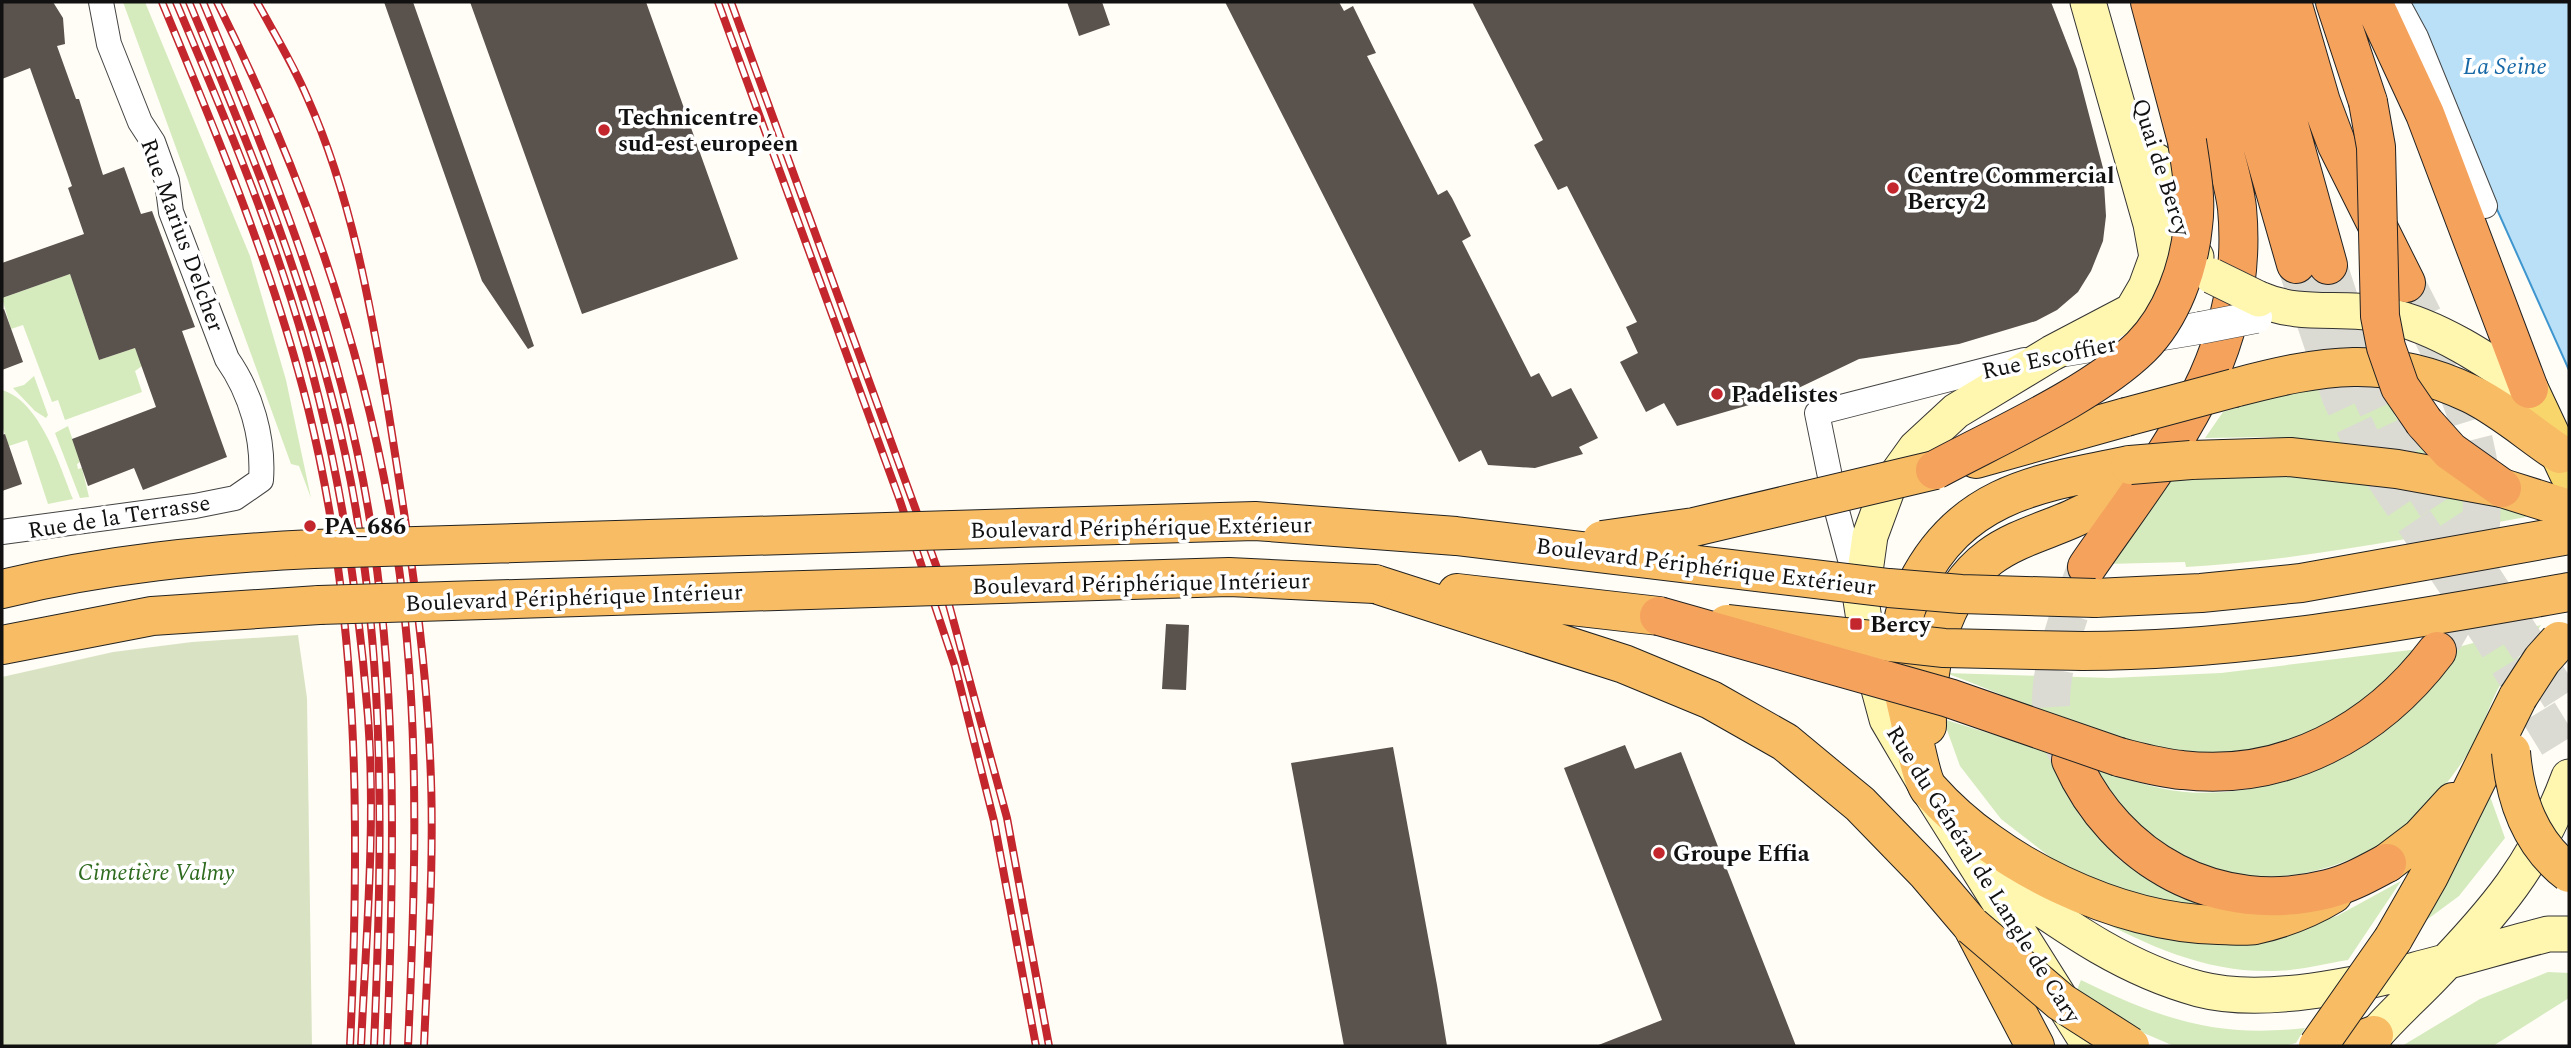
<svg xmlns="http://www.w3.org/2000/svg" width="2571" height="1048" viewBox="0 0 2571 1048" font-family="Spectral,serif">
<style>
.green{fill:#d5ebbd}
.cemetery{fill:#d9e3c4}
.water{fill:#b9e0f7;stroke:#3f96cf;stroke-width:2}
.building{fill:#5a524d}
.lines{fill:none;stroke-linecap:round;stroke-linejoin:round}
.motorway-tunnel{stroke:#dbdad3;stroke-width:38;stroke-dasharray:38 19;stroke-linecap:butt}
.minor-casing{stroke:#444;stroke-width:26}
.tertiary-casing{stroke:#444;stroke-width:33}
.secondary-casing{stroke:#333;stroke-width:37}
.primary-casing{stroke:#222;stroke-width:40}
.trunk-casing{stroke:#222;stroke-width:40}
.motorway-casing{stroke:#222;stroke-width:40}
.minor{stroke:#fff;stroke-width:24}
.tertiary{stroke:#fff;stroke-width:32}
.secondary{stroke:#fff6b0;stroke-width:35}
.primary{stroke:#f9d66b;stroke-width:38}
.trunk{stroke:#f7bc64;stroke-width:38}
.motorway{stroke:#f5a25d;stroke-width:38}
.rail-casing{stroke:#c4262e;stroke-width:8}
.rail{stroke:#fff;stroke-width:5;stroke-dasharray:16;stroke-linecap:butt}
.tertiary-bridge-casing{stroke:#444;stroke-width:33;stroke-linecap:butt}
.secondary-bridge-casing{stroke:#333;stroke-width:37;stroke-linecap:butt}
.trunk-bridge-casing{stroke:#222;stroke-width:40;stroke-linecap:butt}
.motorway-bridge-casing{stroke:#222;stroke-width:40;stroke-linecap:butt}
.tertiary-bridge{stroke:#fff;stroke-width:32}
.secondary-bridge{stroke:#fff6b0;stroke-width:35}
.trunk-bridge{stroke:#f7bc64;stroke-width:38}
.motorway-bridge{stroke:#f5a25d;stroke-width:38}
.poi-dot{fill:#c4262e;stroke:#fff;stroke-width:2.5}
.labels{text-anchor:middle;stroke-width:7;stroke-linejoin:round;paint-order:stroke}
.poi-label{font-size:23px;font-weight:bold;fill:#111;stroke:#fff;text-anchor:start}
.street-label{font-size:23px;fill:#111;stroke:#fff}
.park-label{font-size:23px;font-style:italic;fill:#2f6b1f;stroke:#fff}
.water-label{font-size:24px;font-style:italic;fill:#1768a6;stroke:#fff}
</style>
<rect width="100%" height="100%" fill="#fffdf5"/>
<path class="green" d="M123,2H145L250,256L286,380L311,498L299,466L291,464Z
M70,274L99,360L135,348L142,366L135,371L142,392L65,420L58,400L52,402L23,325L11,329L2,298Z
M34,376L48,415L46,418L35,411L13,388L24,385Z
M2379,381L2395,416L2431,461L2331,441L2264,437L2205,438L2223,412L2283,394Z
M2,390C40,401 60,466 73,499L48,504L27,440L9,446L2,426Z
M68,426L80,462L77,464L78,469L82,468L89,497L80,498L55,433Z
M2298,468L2524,509L2526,517C2413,538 2300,560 2186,567L2185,562L2107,564L2172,474Z
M2541,625C2528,644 2514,663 2502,682C2489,703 2483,729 2470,750C2456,772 2436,799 2417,816C2348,881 2238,899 2157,845C2126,825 2107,795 2087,766C2118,776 2152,789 2185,792C2289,801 2408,738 2458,647Z
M2419,649C2387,680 2356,714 2315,732C2282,747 2225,759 2189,754C2108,744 2024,702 1946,673L2110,678L2221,673Z
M1943,719L2046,751L2080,816L2121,861L2172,893L2246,912L2175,908L2115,889L2059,864L2001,819L1960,766Z
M2487,788L2505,838L2459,896L2409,933Z
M2401,881L2348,960C2323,964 2297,971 2273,971C2208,973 2148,946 2092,916L2277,933L2337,916Z
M2548,972L2569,973V998L2493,1046H2402L2480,999Z
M2081,980C2161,1019 2215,1038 2305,1028L2296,1043L2284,1046H2174L2139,1031L2077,990Z"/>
<path class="cemetery" d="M298,635L307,698L312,1046H2V677L113,652L192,642Z"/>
<path class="water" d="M2404,2H2569V370Z"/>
<path class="building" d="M2,2H53L63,18L65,44L57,46L76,99H79L103,175L124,167L141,214L152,211L195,327L182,331L227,457L143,490L134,468L88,486L72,439L156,407L135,348L99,360L70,274L2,298V263L84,234L68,188L72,186L30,68L2,79Z
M384,2H413L534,346L528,349L482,281Z
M470,2H646L738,259L582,314Z
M1067,2H1102L1110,25L1079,36Z
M1225,2H1339L1344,11L1353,6L1376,53L1367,56L1438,195L1447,190L1452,198L1471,236L1462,241L1531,377L1539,373L1552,397L1571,388L1598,438L1579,447L1583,454L1535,468L1488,465L1481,450L1459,462Z
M1472,2H2051L2077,69L2103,168L2106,216L2103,241L2091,271L2078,292L2057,310L2036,321L1959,344L1859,359L1788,393L1784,385L1749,405L1677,426L1664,403L1646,412L1620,362L1638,353L1626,327L1637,322L1567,186L1558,190L1534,145L1543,140Z
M4,309L23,362L2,370V310Z
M5,434L22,484L2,491V435Z
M1166,624L1189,625L1186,690L1162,689Z
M1625,745L1635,769L1681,752L1796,1046H1596L1662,1020L1564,768Z
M1393,747L1437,985L1447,1046H1344L1291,763Z"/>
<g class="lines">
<path class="motorway-tunnel" d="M2296,264L2341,397L2365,448L2491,635L2569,762
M2328,265L2367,385L2390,435L2569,710
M2406,283C2461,392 2509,475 2464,599C2458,617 2446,634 2437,651
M2071,760C2065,747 2056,734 2053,720C2043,681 2072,606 2086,568"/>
<defs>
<path id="minor" d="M2397,2L2416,37L2485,206
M2,532L195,506L235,498L261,480C264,438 251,393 227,359L171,212L167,181L153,142L140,122L109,44L101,2
M1858,589L1837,511L1817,413L2024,360"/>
<path id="tertiary" d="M2067,350L2200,328"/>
<path id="secondary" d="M2088,2L2151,224L2157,257L2146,287L2132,311L2052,353L1956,411L1916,448L1888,487L1870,536L1861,600L1869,652L1887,719L1927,787L2090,1046
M2156,161L2187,247L2196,257
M2259,299C2302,318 2343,305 2386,315C2439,327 2486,359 2529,389
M1991,874C2057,920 2120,968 2199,989C2294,1014 2452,958 2548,934H2569
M2366,1046C2385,1021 2410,1000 2432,977C2495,912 2537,863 2569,777"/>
<path id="primary" d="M2529,389L2569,474"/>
<path id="trunk" d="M2234,388C2321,365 2386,353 2471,394C2502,409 2531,435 2560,454
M1976,459L2126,417
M2191,460L2290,457L2397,469L2502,488L2569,509
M2130,465C2038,483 1962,493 1916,585C1895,627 1896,664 1907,708C1911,724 1921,780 1929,789C1996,865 2118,923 2218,925C2230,925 2244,927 2255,925C2282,919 2310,908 2333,894
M1375,584L1624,664L1711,700L1785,742L1860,804L1926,872L1972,926L2035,1046
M2,589C105,564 208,554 313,549
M1457,593L1659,616
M2095,598L2201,593L2301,583L2569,535
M2,645L152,616L319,605
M2083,651C2248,651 2408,620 2569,592
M1927,726C1926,666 1939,595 1990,557C2014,539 2045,531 2072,519C2096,508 2120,496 2144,484
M2387,863L2420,838L2453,802
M2393,939L2429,876L2518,697
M2345,1046L2374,1035"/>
<path id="motorway" d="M2150,2L2187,141
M2221,2L2296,264
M2255,2L2328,265
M2292,2L2321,102L2337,145L2406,283
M2335,2L2368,102
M2373,2L2425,114L2529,389
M2424,422L2450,451L2502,488
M2087,567C2166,452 2251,357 2237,208C2234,183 2225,156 2219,131C2208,88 2197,45 2186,2
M2119,757C2139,762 2160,768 2182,770C2284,782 2376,732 2437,651
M2071,760C2116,861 2218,917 2328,889C2349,884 2368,873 2387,863"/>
</defs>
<use href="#minor" class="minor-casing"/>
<use href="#tertiary" class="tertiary-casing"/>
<use href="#secondary" class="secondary-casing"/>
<use href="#primary" class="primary-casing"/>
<use href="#trunk" class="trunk-casing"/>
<use href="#motorway" class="motorway-casing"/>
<use href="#minor" class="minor"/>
<use href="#tertiary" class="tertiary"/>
<use href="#secondary" class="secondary"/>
<use href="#primary" class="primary"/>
<use href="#trunk" class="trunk"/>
<use href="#motorway" class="motorway"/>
<defs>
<path id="rail" d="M162,2C217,135 273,268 308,408C360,618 360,831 350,1046
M176,2C217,99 259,197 291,299C334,434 357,576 368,717C376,826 366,937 361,1046
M189,2C244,133 298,264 333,402C388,614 383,830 374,1046
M203,2C272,167 340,335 369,514C398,691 394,867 387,1046
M217,2C317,202 388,417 407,641C419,776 414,911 408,1046
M257,2C274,33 293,64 307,97C351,195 370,303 388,409C406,523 425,640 430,756C435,852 428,950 424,1046
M718,2L899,498L955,666L994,821L1036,1046
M731,2L945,590L1007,818L1049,1046"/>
</defs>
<use href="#rail" class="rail-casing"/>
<use href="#rail" class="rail"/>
<defs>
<path id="tertiary-bridge" d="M2200,328L2256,317"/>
<path id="secondary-bridge" d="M2212,276L2259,299"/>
<path id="trunk-bridge" d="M2126,417L2234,388
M2130,465L2191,460
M1602,540L1694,527L1935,470
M313,549L1255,521L1456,536L1889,588L1961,594L2095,598
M319,605L1229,577L1375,584
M1727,624L1944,648L2083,651
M2518,697L2542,660L2559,641
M2511,752C2515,800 2530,843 2569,873
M1972,926L2061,1002L2130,1046
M2318,1046L2393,939"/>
<path id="motorway-bridge" d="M2368,102L2376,147L2380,316L2386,347L2400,387L2424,422
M1935,470C1998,436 2092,395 2141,347C2172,316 2189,268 2193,226C2197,198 2191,169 2187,141
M1659,616L1949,698L2119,757"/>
</defs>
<use href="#tertiary-bridge" class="tertiary-bridge-casing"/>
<use href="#secondary-bridge" class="secondary-bridge-casing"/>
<use href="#trunk-bridge" class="trunk-bridge-casing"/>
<use href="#motorway-bridge" class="motorway-bridge-casing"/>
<use href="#tertiary-bridge" class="tertiary-bridge"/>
<use href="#secondary-bridge" class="secondary-bridge"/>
<use href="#trunk-bridge" class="trunk-bridge"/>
<use href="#motorway-bridge" class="motorway-bridge"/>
</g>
<g class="poi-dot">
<circle cx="604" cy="130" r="7"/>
<circle cx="1893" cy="188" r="7"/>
<circle cx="1717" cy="394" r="7"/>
<circle cx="310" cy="526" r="7"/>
<rect x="1849" y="617" width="14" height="14" rx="3.5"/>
<circle cx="1659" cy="853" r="7"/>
</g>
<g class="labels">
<g class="poi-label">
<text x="618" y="125">Technicentre<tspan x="618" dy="26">sud-est européen</tspan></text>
<text x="1907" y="183">Centre Commercial<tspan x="1907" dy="26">Bercy 2</tspan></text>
<text x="1731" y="402">Padelistes</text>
<text x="324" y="534">PA_686</text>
<text x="1870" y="632">Bercy</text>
<text x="1673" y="861">Groupe Effia</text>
</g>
<g class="street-label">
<text transform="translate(2162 167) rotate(72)" y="8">Quai de Bercy</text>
<text transform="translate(183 235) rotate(70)" y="8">Rue Marius Delcher</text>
<text transform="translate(2049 357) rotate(-12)" y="8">Rue Escoffier</text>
<text transform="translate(119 516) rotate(-9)" y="8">Rue de la Terrasse</text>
<text transform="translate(1141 527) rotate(-1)" y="8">Boulevard Périphérique Extérieur</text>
<text transform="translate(1706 566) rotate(7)" y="8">Boulevard Périphérique Extérieur</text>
<text transform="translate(1141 583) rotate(-1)" y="8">Boulevard Périphérique Intérieur</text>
<text transform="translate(574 597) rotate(-2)" y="8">Boulevard Périphérique Intérieur</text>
<text transform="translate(1984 874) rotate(58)" y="8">Rue du Général de Langle de Cary</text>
</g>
<g class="park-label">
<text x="156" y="880">Cimetière Valmy</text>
</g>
<g class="water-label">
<text x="2505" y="74">La Seine</text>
</g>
</g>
<rect width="2571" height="1048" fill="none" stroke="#111111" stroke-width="7"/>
</svg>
